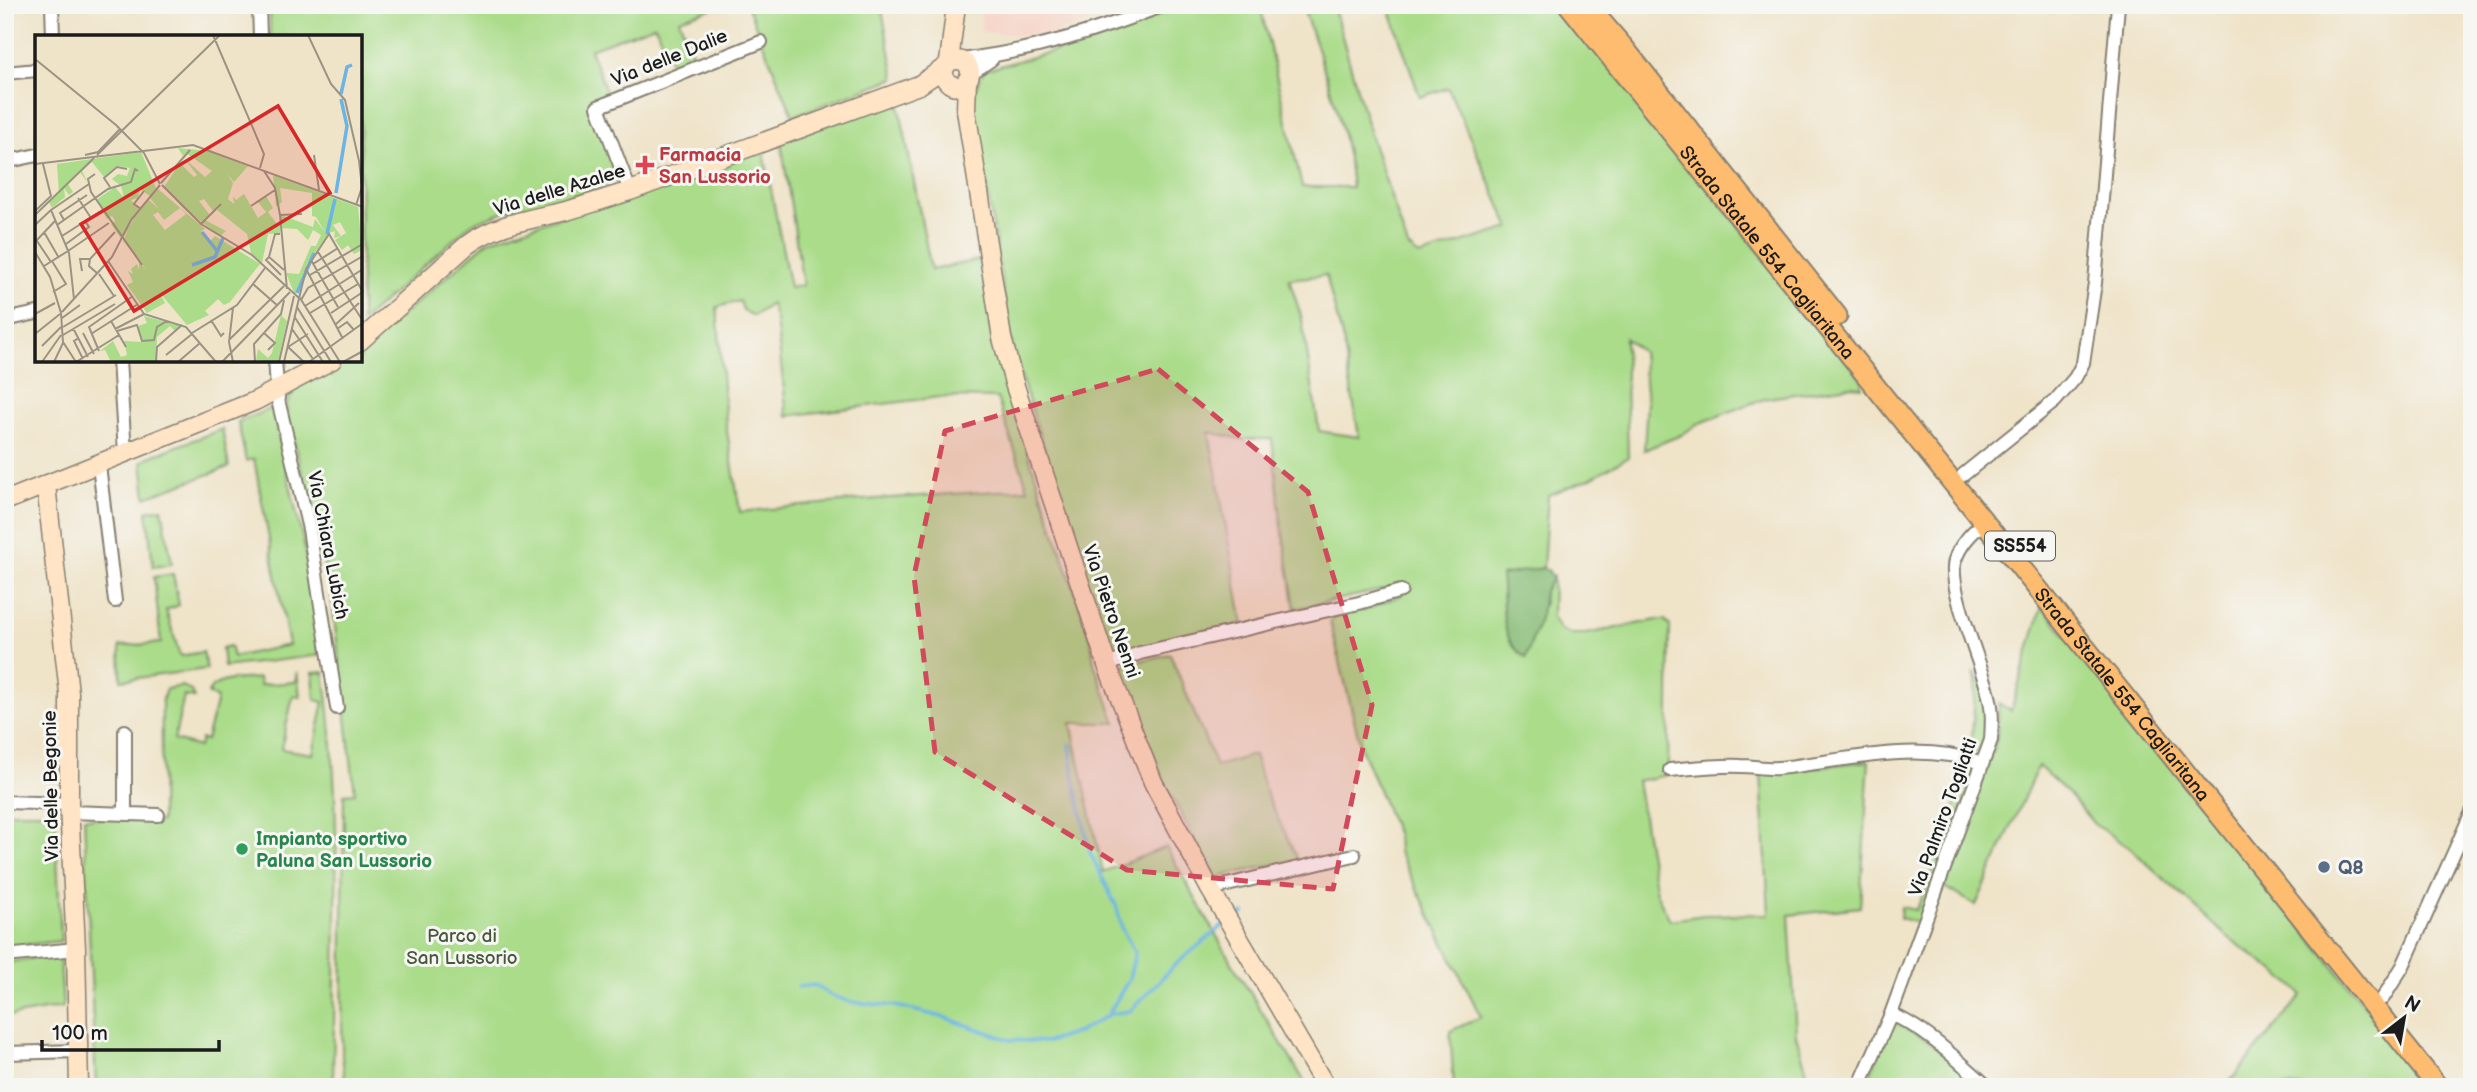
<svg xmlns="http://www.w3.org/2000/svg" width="2477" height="1092" viewBox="0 0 2477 1092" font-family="'Balsamiq Sans',sans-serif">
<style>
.built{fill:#f6d2c4}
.green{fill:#aadc8a;stroke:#637c53;stroke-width:2;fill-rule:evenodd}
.forest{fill:#87bc76;stroke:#526c49;stroke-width:2}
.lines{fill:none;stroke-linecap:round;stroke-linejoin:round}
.stream{stroke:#6bb4e3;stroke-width:3.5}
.street-casing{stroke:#868072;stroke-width:16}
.secondary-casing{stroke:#868072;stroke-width:21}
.primary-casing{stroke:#868072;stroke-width:23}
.street{stroke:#fff;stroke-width:12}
.secondary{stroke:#ffe4c6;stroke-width:18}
.primary{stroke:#febc70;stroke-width:19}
.marked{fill:#d1495b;fill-opacity:0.2;stroke:#d1495b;stroke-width:5;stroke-dasharray:14 9;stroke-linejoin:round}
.health-dot{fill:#e0444e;stroke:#f6f6f2;stroke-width:2.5}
.leisure-dot{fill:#2e9e5b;stroke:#f6f6f2;stroke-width:2.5}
.service-dot{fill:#5c6f8a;stroke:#f6f6f2;stroke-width:2.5}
.labels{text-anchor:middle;stroke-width:6;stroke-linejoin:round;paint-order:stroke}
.shield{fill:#f6f6f2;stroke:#5d5d5c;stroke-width:2}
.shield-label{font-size:18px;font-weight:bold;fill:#1c1c1c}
.street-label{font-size:19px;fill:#1c1c1c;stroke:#f6f6f2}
.health-label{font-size:19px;font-weight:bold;fill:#be3a42;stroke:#f6f6f2;text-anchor:start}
.leisure-label{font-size:19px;font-weight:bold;fill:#27864d;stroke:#f6f6f2;text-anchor:start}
.service-label{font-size:19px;font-weight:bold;fill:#4e5e75;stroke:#f6f6f2;text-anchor:start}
.park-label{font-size:19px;fill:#47563d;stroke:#f6f6f2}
.inset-river{fill:none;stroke:#6bb4e3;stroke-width:3.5}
.inset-road{fill:none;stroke:#9b9383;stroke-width:2}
.view{fill:#d62828;fill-opacity:0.15;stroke:#d62828;stroke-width:3.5}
.inset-edge{fill:none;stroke:#1c1c1c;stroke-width:3.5}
</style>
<rect width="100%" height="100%" fill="#f6f6f2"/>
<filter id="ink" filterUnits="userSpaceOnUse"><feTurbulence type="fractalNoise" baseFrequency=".0143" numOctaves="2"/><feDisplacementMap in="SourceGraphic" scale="14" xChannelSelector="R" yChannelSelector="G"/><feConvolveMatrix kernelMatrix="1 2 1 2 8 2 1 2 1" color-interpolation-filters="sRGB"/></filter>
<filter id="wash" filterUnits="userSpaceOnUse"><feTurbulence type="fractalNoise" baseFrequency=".00686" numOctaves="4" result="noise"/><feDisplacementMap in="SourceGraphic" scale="28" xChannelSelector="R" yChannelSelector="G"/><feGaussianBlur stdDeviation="1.57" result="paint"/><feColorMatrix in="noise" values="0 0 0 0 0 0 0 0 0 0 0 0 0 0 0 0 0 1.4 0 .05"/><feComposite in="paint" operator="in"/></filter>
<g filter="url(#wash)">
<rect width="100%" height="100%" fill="#efe3c8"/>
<path class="built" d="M981,5H1146L1042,37L981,32Z"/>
<path class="green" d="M270,5H722L679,19L695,60L673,68L655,25L590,49L607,94L591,99L618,181L575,196L508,210L472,223L361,322L360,37H270Z
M747,5H881L895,78L793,116Z
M1185,5H1260L1302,187H1352C1346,125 1322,64 1302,5H1333L1371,137L1408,247L1419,256L1510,228L1448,88L1420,97L1388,5H1561L1862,380V387L1849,386L1768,398L1752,403L1698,424L1681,435L1644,450L1647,402L1642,352L1625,338L1628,457L1589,479L1548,495L1543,568L1501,575L1526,657L1544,602L1543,591L1553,578L1552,617L1560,630L1570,634H1586L1657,620H1665L1670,626L1668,775L1637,781L1656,893L1670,920L1704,915L1769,914L1761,773L1869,761L1860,907L1789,915L1796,1035L1811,1085L1834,1087H1454L1450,1031L1481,1017L1398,851L1397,835L1361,748L1330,621L1337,615L1355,608L1364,611L1401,595L1390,588L1295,609L1281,521L1272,439H1240L1209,432L1243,624L1114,656L1101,625L1013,352L972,96L984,70L1093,41ZM1326,275L1344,345L1359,437L1319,431L1302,319L1289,279Z
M898,99L931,270L979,260L1009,397L1091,639L1094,663L1116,723H1071L1103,872L1166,847L1232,963L1308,1087H346L342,1056L344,794L355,793L331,593L288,417L286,405L296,387L348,361L360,360L361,351L488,241L763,148L790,288L803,285L781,141ZM740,301L743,311L753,316L771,304L776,320L787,416L940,397L997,398L1028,489L861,500L740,512L726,425L717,307Z
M272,408L304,545L322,655L224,667L222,648L230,646L233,657L289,645L254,459L246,461L238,422Z
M222,429L229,467L146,497L142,462L149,457Z
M162,508L172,564L153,567L147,511Z
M173,574L179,605L166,610L180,656L203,652L207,669L121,680L120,646L161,643L154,577Z
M2042,606L2372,1014L2370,1018L2380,1026L2428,1087H2230L2227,1085L2302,995L2289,982L2228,937L2130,848L2094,824L2068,793L2038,766L1976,905L1944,887L1997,738L1999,703L2011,711Z
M1170,654L1216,766L1254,755L1267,796L1298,860L1226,875L1218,879L1192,835L1165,784L1118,666Z
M1974,671C1988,696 1997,729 1978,753L1971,749L1976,681Z
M297,672L300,697L293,696L281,749L313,754L324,702L315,700L313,673L324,672C344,809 334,949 333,1087H96L84,818L123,817L161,822L162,701L166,689L183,686L192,692L194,698L184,696L174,740L199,747L201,739L206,740L217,699L208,693C216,677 243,680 259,678L260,685L295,682Z
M1969,765L1972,766L1975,773L1918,923L1900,918L1901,907L1916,910L1927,886Z
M5,812H55L61,941L5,947Z
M45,956L60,959L63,1007L5,1017V963Z
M1894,1021L1929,1041L1981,1087H1864Z"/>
<path class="forest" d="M1543,568L1548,570L1553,578L1544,591L1541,615L1526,658C1497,640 1505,605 1501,575Z"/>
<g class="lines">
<path class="stream" d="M1070,744L1074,778L1090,852L1117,908L1122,929L1135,953L1129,979L1109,1013
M1234,919L1244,913
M798,987L814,985L830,995L850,1002L896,1006L946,1018L1010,1040L1048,1042L1079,1032L1110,1014L1130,1011L1176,964L1224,925"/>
</g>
</g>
<g filter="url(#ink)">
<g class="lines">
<defs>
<path id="street" d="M52,5L53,37
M259,5L260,37
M964,62L969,59C1037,50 1100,30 1164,5
M5,73L37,70
M970,74L992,59
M5,162L37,155
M630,191L598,107L761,42
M5,320L37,313
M119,360L125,453
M275,360L278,400L309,529L337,708
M99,465L115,601
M1963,475L2055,401L2075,378L2083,363L2095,283L2118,5
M1107,665L1140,653L1359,603L1401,591
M125,731V813
M1670,770C1693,768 1717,765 1741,766C1753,766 1766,769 1778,768C1846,761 1916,740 1982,763
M5,802L69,804
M70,812L158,815
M1210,889L1354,855
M5,956L76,949
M2383,998L2403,966L2472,812
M1891,1014C1928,1030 1958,1061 1988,1087
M5,1053L79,1051
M1859,1087L1891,1014L1991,740C1992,724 1993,708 1988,692C1981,662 1947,587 1955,560C1960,545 1973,531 1985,522"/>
<path id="secondary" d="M944 73a13 13 0 1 1 26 0a13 13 0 1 1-26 0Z
M949,62L956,5
M967,80L966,110L1002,338L1014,383L1107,665L1153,782L1210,889L1326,1087
M360,341L467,245C495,224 532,219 566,211C587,205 608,198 630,191L919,85L944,68
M46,485L69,693V804L76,949L79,1087
M5,501L255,401L332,360"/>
<g id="primary">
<path id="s1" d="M1569,5L2438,1087"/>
<path d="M1587,5L1624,48L1837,316"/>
</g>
</defs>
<use href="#street" class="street-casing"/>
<use href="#secondary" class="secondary-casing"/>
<use href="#primary" class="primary-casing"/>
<use href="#street" class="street"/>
<use href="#secondary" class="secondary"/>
<use href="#primary" class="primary"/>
</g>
</g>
<path class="marked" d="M1158,369L1308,492L1372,705L1333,889L1127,870L935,752L914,576L945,431Z"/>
<path class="health-dot" d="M641.5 154.5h7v7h7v7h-7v7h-7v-7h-7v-7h7z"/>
<circle class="leisure-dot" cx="242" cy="849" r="7"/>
<circle class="service-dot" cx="2324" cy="867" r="7"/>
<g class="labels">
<rect class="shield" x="1985" y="531.5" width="70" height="29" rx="5"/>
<g class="shield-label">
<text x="2020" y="552">SS554</text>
</g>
<g class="street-label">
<text transform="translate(669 57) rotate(-22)" y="7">Via delle Dalie</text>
<text transform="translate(559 189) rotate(-17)" y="7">Via delle Azalee</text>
<text dy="7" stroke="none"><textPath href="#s1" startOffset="317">Strada Statale 554 Cagliaritana</textPath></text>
<text transform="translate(329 545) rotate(79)" y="7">Via Chiara Lubich</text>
<text transform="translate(1112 611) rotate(71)" y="7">Via Pietro Nenni</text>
<text dy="7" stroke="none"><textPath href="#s1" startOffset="884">Strada Statale 554 Cagliaritana</textPath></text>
<text transform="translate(50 786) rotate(-91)" y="7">Via delle Begonie</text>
<text transform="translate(1942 817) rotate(-70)" y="7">Via Palmiro Togliatti</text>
</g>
<g class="health-label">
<text x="659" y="161">Farmacia<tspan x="659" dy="22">San Lussorio</tspan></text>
</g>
<g class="leisure-label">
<text x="256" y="845">Impianto sportivo<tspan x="256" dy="22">Paluna San Lussorio</tspan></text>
</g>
<g class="service-label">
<text x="2338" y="874">Q8</text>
</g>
<g class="park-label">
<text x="462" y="942">Parco di<tspan x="462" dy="22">San Lussorio</tspan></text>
</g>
</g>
<g transform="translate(35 35)">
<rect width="327" height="327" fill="#efe3c8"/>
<path d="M143,113L173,116L213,131L199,147L192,139L198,148L193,164L199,169L198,161L201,165L209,159L223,183L231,177L223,167L231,161L238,173L233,177L242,189L246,188V180L278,192L280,184L290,197L281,182L277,181V158L245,153L247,167L241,172L238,140L323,172L327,215L319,219L313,210L307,215L300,205L311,198L305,187L298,190L306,201L299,203L300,196L294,198L272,229L260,260L251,238L264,239L276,211H281L286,200L278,195L273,205L262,194L246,193L245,198L233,199L227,228L216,218L212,199L182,175L186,170L178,176L169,164L164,166L175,180L170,185L191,196L185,201L148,173L129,152L145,128L159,142L162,140L149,123L170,142L177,136L151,118L148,121ZM106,117L121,153L115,161L105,154L103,163L96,165L104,174L87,205L76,189L80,186L77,181L72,184L61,165L80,152L89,163L86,151L77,144L83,139L92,141L95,133L82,131L69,142L57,127L47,136L53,148L45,137L33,149L38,157L34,160L29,153L30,162L17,173L14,167L24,158L22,129ZM123,154L170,194L166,196L175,206L180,201L225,229L195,267L189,270L183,264L170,276L174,280L152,290L125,258L130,268L112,278L92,250L98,247L93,236L98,239L96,234L102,229L104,235V227L112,235L88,206L97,185L114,165L124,174L115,163ZM145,173L151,179L130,195L118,180L123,177L129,185ZM246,280L252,286L243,327L221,325L223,314L233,323L237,318ZM109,281L146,291L140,296L135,291L122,302L121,327H76L70,315L65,316L78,306L86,322L92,320L89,306L107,307L103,291L112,288Z" fill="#aadc8a" fill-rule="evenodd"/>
<path class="inset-river" d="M306,59L312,32L317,30M301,158L312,91L306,64M167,197L183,217M292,199L300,164M157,230L180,222L188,203M262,258L279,218"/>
<path class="inset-road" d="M178,0L229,119L225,133M273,0L296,49L310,65L324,126L327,152L321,170M0,24L81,90L109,118L125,149M50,120L63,117L85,94M62,120L185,0M279,120L284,155M0,129L158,110L328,172M229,136L240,153L245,180L252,254M60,139L53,144L56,157L107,230M126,148L155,115M127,150L166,189L217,220L264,263M75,152L69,143L82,132L92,134M43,163L56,183M216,171L240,155M106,174L99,169L109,156M0,176L16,161L8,129M0,180L59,123M245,180L267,179M29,185L25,178L52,160M166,189L186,169M0,190L16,175M22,190L73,154L96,147L100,134L103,136M9,197L24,223M245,199H240L234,222L249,235M27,201L66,176M2,206L16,227M0,207L20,186M31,209L54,192L50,186M33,216L74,188M0,217L15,242L26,278M283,217L328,286M234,222L231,225L246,240M276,225L303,272M17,226L31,249L18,257M73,226L109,279L151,292L181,327M278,229L303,213M9,231L33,216M271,234L308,304M47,236L45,224H55M63,239L54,231L55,224L80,197M64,239L79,261M275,240L326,210M218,249L243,271M265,263L305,327M39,264L34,218L16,175L54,149M266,265L273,253L328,221M270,271L328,234M262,272L296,327M198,273L194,307L198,327M27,277L77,222L96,185L125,150M275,278L323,249M296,278L328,257M0,279L20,268M259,281L288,327M27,283L45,270M176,285L186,301L189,298M76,286L91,312M300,290L324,268M28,292L81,260M38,293L53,322M80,294L109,279M257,294L278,324M302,294L312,287L319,295M82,296L102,290L107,306L119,305L122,292L132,286M48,298L59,319M157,298L202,270L230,233M229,298L240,308L233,315M0,299L25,279M56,299L103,269M28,300L80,269M44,303L39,306L48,324M194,305L249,251M28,307L41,327M7,311L26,292M252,311L269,327M253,312L273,299M64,316L54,292L98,261M131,320L157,299M7,327L26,300M19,327L28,308L26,278M41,327L84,300M121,327L122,312L147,290M143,327L165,308M187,327L255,257M220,327L219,309L246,279L249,265M244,327L259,261M249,327L271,234L294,199L328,257M274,327L328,288M308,327L328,316"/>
<path class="view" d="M243,71L295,158L99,276L46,189Z"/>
<rect width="327" height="327" class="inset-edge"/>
</g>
<rect width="2477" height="1092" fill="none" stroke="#f6f6f2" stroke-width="28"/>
<g transform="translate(2404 1018) rotate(31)" stroke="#f6f6f2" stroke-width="5" paint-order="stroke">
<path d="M0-5L12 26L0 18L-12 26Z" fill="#1c1c1c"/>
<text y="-10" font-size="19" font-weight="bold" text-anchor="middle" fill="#1c1c1c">N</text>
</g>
<path d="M42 1040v10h177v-10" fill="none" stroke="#1c1c1c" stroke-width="3.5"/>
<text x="52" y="1040" font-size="21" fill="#1c1c1c" stroke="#f6f6f2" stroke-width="5" paint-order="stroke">100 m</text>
</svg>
